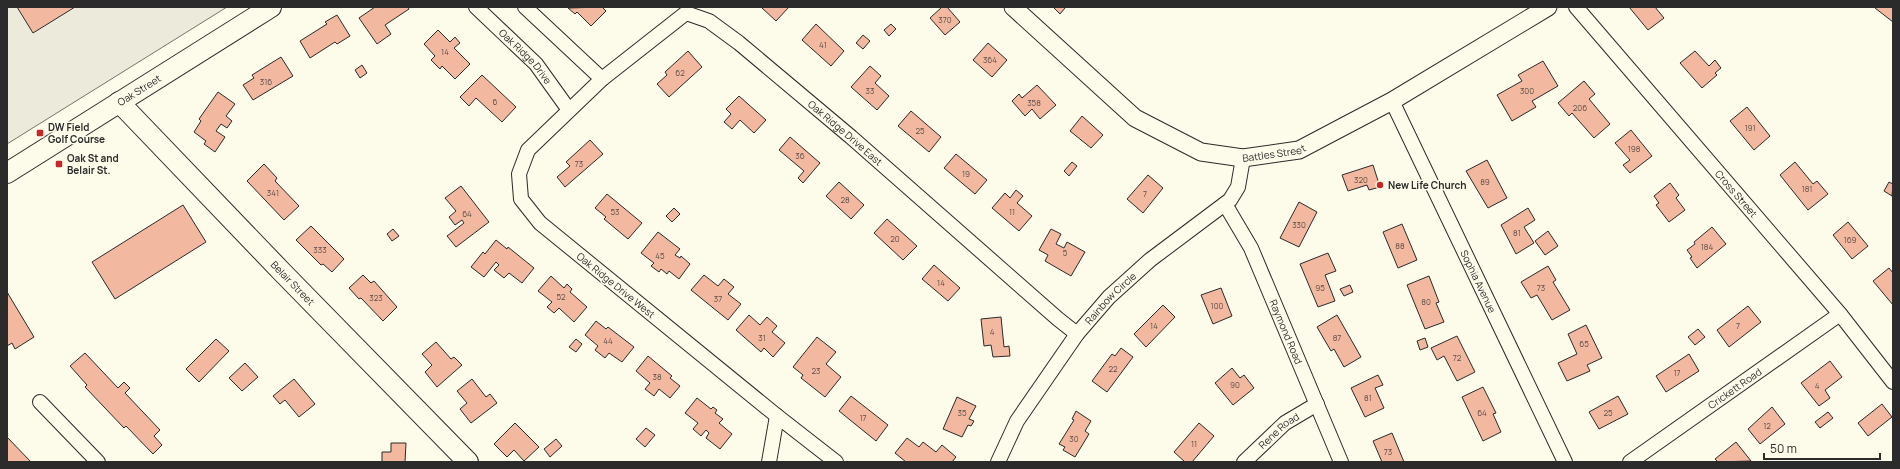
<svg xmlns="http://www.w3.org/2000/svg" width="1900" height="469" viewBox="0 0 1900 469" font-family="Manrope,sans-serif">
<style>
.green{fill:#ecebdb;stroke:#74746e}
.building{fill:#f2b8a0;stroke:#2b2b2b}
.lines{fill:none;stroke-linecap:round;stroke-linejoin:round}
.minor-casing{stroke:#2b2b2b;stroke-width:16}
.tertiary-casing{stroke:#2b2b2b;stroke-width:19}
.secondary-casing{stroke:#2b2b2b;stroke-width:22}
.minor{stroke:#fdfbea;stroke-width:14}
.tertiary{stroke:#fdfbea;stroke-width:17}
.secondary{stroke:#fdfbea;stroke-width:20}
.poi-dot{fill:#c62828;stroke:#fdfbea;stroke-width:1.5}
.labels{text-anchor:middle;stroke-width:3;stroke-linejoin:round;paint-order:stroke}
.number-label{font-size:8px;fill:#5d4e48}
.street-label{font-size:10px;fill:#2b2b2b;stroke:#fdfbea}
.poi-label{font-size:10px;font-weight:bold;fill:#2b2b2b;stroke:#fdfbea;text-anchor:start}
</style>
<rect width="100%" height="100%" fill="#fdfbea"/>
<path class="green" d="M7,7H227L7,144Z"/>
<path class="building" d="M17,7H75L33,33Z
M375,7H408L409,9L385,25L391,34L377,44L359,18Z
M602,7L606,11L591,26L577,12L575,14L568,8Z
M761,7H789L776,21Z
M942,7H947L960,22L945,35L930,18Z
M1053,7H1064L1065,8L1060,14Z
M1629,7H1655L1664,18L1648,30Z
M1876,7H1893V22L1875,8Z
M337,15L350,36L337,44L335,42L310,58L300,41L327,24L325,22Z
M816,24L844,51L831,66L802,40Z
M891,24L896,29L889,36L884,30Z
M438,30L450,42L455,37L460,43L454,48L470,64L455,79L442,66L440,69L431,60L435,56L424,44Z
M863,35L870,41L863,49L856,43Z
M988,43L1007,60L992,77L973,60Z
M688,51L702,67L669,97L657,84L667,75L665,72Z
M1695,51L1709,66L1715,60L1721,68L1715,73L1717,75L1702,88L1680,63Z
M281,57L293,76L253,100L243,85L254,78L252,75Z
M1543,61L1558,86L1532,101L1536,107L1512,121L1497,95L1522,81L1518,75Z
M362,65L367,73L360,78L355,70Z
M870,66L881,76L875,83L889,96L877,110L851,87Z
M482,75L516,107L502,122L476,98L469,106L460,97Z
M1584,81L1595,94L1589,99L1610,124L1594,138L1572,113L1569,116L1558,103Z
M1037,85L1056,105L1040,119L1032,109L1025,116L1012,101L1019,94L1022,98Z
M218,92L235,104L226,116L232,121L227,128L221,124L216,131L225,137L215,152L204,144L206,141L194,132L201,121L199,119Z
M739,96L766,120L754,133L740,120L732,129L724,122L731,114L726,109Z
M1747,107L1770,136L1754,150L1730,121Z
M911,111L941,137L929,152L898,126Z
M1082,116L1103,135L1091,148L1070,131Z
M1631,130L1652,156L1630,173L1623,165L1630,160L1615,143Z
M790,137L820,163L803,183L798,178L804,171L779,150Z
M590,140L603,154L565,187L557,177L570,166L566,162Z
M956,154L987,180L975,194L944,168Z
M1487,160L1507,198L1488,208L1466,171Z
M1072,162L1077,166L1069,176L1064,171Z
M1795,162L1813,184L1817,181L1828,194L1808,210L1780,175Z
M264,164L277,178L275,181L299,206L284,220L247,181Z
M1373,165L1380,187L1369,190L1367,185L1348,191L1342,175Z
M1148,175L1163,188L1143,213L1127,199Z
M839,182L864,205L851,219L826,196Z
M1889,182L1893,184L1892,196L1884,191Z
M1670,183L1679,195L1676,198L1685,210L1669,222L1656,205L1659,203L1654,196Z
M461,186L489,222L456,247L447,236L464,223L462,220L455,225L449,217L456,211L445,198Z
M1016,190L1023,196L1017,203L1032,216L1019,231L992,208L1005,193L1010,198Z
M607,194L642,223L628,239L604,219L606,217L595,208Z
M1299,202L1317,212L1299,247L1280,238Z
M183,205L206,242L115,299L92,262Z
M674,208L680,214L672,222L666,216Z
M1528,208L1535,220L1524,227L1534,243L1516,254L1501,225Z
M887,219L917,246L903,260L874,233Z
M1848,222L1868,246L1852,259L1833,235Z
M1402,224L1417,260L1398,268L1383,232Z
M311,226L344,259L332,272L323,264L321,265L296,240Z
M1712,227L1726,244L1697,268L1690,258L1692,257L1687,250L1695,244L1694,242Z
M393,229L399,236L392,241L387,234Z
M1051,229L1061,234L1056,244L1064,248L1067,242L1085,252L1071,276L1045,261L1048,255L1039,250Z
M1548,231L1558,246L1545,255L1535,241Z
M658,232L680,249L675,255L680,258L681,256L690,264L679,279L669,271L667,274L661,269L659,272L651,266L654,263L641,253Z
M496,240L507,249L508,247L534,268L522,283L509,273L504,278L494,270L499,265L496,262L484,277L471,267L483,252L485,254Z
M1328,253L1336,271L1325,275L1335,301L1318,307L1300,264Z
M934,265L960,288L948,301L922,279Z
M1548,266L1556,280L1553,282L1570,310L1552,320L1537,295L1531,298L1521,282Z
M1889,268L1893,273V305L1873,281Z
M363,275L371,283L374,281L397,307L383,321L361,298L359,299L349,288Z
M704,275L718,286L724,279L734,287L728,294L741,304L728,320L691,290Z
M551,276L564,288L567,284L572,289L570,292L587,307L574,322L559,308L554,313L547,307L552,302L538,291Z
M1429,276L1439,302L1436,303L1444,322L1425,329L1407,285Z
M1350,285L1353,292L1344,296L1340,289Z
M1221,288L1232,316L1213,324L1201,295Z
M7,292L34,337L15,349L12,343L7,346Z
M1163,305L1175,317L1146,347L1134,334Z
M1748,306L1761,322L1729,347L1717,330Z
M749,315L760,325L767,317L777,326L772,332L785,343L773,357L764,348L761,352L736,330Z
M1337,315L1361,357L1344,367L1334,349L1331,351L1317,327Z
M1001,317L1004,347L1009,346L1010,356L993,357L991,345L984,346L981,319Z
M596,321L606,329L608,327L634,347L622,362L609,353L605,358L595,350L598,346L585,335Z
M1586,325L1602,358L1587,365L1590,371L1567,381L1558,363L1577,354L1568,334Z
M1698,329L1705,337L1695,345L1688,337Z
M1457,336L1475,372L1457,381L1444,356L1437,360L1431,348Z
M817,337L836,352L826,364L841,377L825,397L801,378L803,375L793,367Z
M1425,338L1428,347L1420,350L1417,341Z
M216,339L229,351L199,382L186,369Z
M576,339L582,344L576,352L569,347Z
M436,342L451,359L454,357L462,365L437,387L425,372L432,365L422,354Z
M1121,348L1133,357L1107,392L1092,381L1112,354L1115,356Z
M85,353L118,388L124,382L130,388L125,393L160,430L154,436L162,445L153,454L126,426L124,428L85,387L87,385L70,366Z
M1689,354L1699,371L1666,392L1656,376Z
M648,356L672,376L670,378L680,386L670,398L659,389L654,396L645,389L650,383L636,371Z
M1830,361L1842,377L1825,390L1830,398L1819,406L1801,383Z
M245,363L258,377L242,391L229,378Z
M1232,368L1240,378L1244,375L1254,388L1233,405L1215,383Z
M1378,375L1383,385L1375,388L1384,408L1365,417L1351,388Z
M294,379L315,404L299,417L285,400L280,404L273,396Z
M472,379L486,397L490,394L497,403L471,423L460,409L467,403L457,391Z
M1483,387L1496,413L1493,414L1501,432L1483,441L1462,397Z
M851,396L888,425L876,441L839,411Z
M1618,396L1628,414L1599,429L1589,412Z
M957,397L976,406L969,419L974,421L971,426L968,425L962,437L943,429Z
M697,398L711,409L713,407L717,410L715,413L723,419L719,423L732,434L720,449L706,438L709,433L706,430L701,436L693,429L698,423L685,413Z
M1882,404L1892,417L1868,436L1858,423Z
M1772,407L1785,424L1760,444L1748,429Z
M1076,411L1091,421L1085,431L1089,434L1075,457L1063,450L1065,447L1059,444L1074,420L1072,419Z
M1828,412L1833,418L1820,428L1815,422Z
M515,423L539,447L524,461L514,450L507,457L494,444Z
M1199,423L1214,436L1192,462H1185L1174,452Z
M646,428L655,435L645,447L636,439Z
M1392,433L1404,462H1382L1373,441Z
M7,437L31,462H7Z
M907,438L919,447L923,442L936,452L942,445L956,457L952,462H906L895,453Z
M556,439L562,446L550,457L544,449Z
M1736,442L1751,461L1716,462L1717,461L1715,459Z
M391,443H406L405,462H382V452H391Z"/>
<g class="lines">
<defs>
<g id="minor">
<path id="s1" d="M476,7L536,64L569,110"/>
<path d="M525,7L602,79"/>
<path id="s2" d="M1576,7L1840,314L1893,382"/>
<path id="s3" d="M1392,101L1565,462"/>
<path id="s4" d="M1225,204L1251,248L1341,462"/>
<path d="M40,402L98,462"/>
<path d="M769,462L777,416"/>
<path id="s5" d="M836,462L777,416L540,223L521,199L519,174L528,150L602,79L686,13L709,21L739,43L851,137L1058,319L1077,334"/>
<path id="s6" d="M998,462L1017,421L1077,334L1109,297L1150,260L1230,200L1238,187L1243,158"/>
<path id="s7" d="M1244,462L1285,423L1317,404"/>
<path id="s8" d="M1630,462L1840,314"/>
</g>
<g id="tertiary">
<path id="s9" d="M1013,7L1135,118L1201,152L1243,158L1299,150L1392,101L1548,7"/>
</g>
<g id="secondary">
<path id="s10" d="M119,102L282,272L468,462"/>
<path id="s11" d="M7,173L271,7"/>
</g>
</defs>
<use href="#minor" class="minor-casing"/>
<use href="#tertiary" class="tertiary-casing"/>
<use href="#secondary" class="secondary-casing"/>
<use href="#minor" class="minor"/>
<use href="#tertiary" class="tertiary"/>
<use href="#secondary" class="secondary"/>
</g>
<g class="poi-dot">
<rect x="36" y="129" width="8" height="8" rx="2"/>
<rect x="55" y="160" width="8" height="8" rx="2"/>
<circle cx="1380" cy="185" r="4"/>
</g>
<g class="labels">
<g class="number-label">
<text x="945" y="23">370</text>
<text x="823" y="48">41</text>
<text x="445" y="55">14</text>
<text x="990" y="63">364</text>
<text x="680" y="76">62</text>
<text x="266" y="85">316</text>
<text x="870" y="94">33</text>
<text x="1527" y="94">300</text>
<text x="495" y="105">6</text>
<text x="1034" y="106">358</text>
<text x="1580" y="111">206</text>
<text x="1750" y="131">191</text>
<text x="920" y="134">25</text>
<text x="1634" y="152">198</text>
<text x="800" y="159">36</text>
<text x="579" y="167">73</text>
<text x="966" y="177">19</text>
<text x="1361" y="183">320</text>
<text x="1485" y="185">89</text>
<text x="1807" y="192">181</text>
<text x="273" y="196">341</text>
<text x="1145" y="197">7</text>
<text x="845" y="203">28</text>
<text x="615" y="215">53</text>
<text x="1012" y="215">11</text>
<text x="467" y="217">64</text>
<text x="1299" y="228">330</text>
<text x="1517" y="236">81</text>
<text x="895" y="242">20</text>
<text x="1850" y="243">169</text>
<text x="1400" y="249">88</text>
<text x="1707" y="250">184</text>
<text x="320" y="253">333</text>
<text x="1065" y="256">5</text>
<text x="660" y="259">45</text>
<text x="941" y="286">14</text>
<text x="1320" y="291">95</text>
<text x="1541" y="291">73</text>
<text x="561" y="300">52</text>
<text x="376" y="301">323</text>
<text x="718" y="302">37</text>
<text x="1426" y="305">80</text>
<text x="1217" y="309">100</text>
<text x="1154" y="329">14</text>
<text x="1738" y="329">7</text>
<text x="992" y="335">4</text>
<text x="762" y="341">31</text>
<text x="1337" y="341">87</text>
<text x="608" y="344">44</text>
<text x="1584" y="347">65</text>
<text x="1457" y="361">72</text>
<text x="1113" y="372">22</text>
<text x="816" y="374">23</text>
<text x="1677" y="376">17</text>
<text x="657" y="380">38</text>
<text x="1235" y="388">90</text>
<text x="1817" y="389">4</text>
<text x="1368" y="401">81</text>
<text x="962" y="416">35</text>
<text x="1482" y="416">64</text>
<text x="1608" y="416">25</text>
<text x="863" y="421">17</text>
<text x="1767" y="429">12</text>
<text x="1074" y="442">30</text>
<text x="1194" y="447">11</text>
<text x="1388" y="455">73</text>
</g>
<g class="street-label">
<text dy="4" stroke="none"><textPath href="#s1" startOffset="70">Oak Ridge Drive</textPath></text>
<text dy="4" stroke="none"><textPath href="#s11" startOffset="156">Oak Street</textPath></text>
<text dy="4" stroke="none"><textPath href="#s5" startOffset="872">Oak Ridge Drive East</textPath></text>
<text dy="4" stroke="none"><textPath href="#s9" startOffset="313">Battles Street</textPath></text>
<text dy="4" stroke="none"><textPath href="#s2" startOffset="246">Cross Street</textPath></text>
<text dy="4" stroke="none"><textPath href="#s3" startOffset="200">Sophia Avenue</textPath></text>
<text dy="4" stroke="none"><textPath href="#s10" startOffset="251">Belair Street</textPath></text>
<text transform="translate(616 285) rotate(39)" y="4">Oak Ridge Drive West</text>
<text dy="4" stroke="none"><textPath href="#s6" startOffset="200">Rainbow Circle</textPath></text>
<text dy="4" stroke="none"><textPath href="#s4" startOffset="142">Raymond Road</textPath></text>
<text dy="4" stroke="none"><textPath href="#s8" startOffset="128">Crickett Road</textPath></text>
<text dy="4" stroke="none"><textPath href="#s7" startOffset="47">Rene Road</textPath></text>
</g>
<g class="poi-label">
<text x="48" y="131">DW Field<tspan x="48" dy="12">Golf Course</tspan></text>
<text x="67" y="162">Oak St and<tspan x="67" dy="12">Belair St.</tspan></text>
<text x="1388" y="189">New Life Church</text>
</g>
</g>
<rect width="1900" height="469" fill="none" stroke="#2b2b2b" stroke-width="16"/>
<path d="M1764 453v6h116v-6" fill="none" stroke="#2b2b2b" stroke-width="2"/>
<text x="1770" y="453" font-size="12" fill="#2b2b2b" stroke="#fdfbea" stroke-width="3" paint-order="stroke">50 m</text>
</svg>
